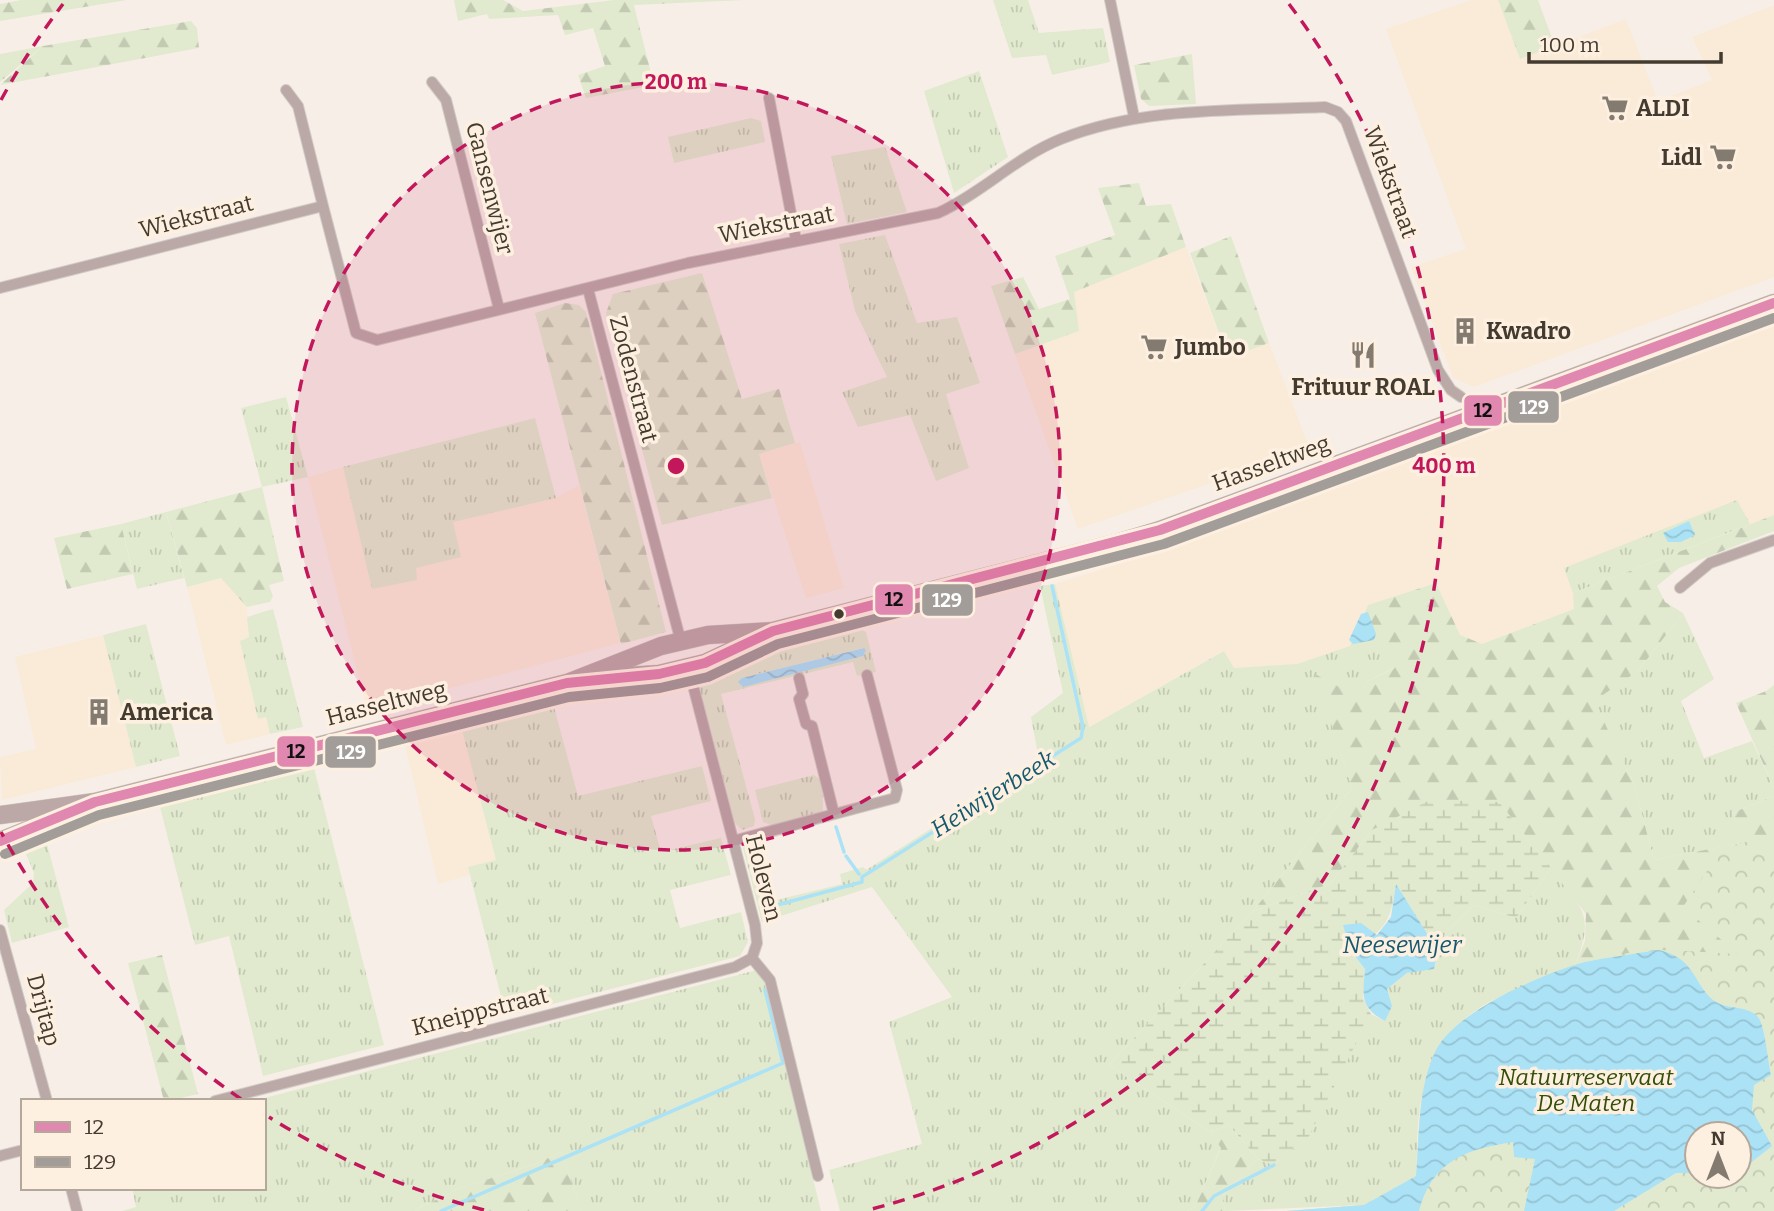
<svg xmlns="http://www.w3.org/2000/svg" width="1774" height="1211" viewBox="0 0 1774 1211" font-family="Bitter,serif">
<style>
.built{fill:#faead8}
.grass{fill:url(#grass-tufts);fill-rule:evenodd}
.forest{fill:url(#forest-firs)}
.wetland{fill:url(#wetland-marsh)}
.park{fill:url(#park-crowns);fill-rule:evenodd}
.water{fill:url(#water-waves)}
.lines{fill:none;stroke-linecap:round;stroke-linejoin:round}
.stream{stroke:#abe2f6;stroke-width:3.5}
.minor-casing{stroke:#d2cbc4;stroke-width:12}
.primary-casing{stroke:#d2cbc4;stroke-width:19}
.minor{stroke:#bba9a8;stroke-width:10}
.primary{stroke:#bca9a7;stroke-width:18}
.bus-1-casing{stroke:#fef0e0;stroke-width:16}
.bus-2-casing{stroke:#fef0e0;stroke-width:16}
.bus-1{stroke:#e088af;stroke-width:10}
.bus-2{stroke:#a29d98;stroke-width:10}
.ring{fill:none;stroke:#c2185b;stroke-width:3.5;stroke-dasharray:12 9}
.bus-dot{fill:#443b30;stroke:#fef0e0;stroke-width:2.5}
.labels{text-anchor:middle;stroke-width:7;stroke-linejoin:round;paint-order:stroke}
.poi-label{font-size:23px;font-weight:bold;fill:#443b30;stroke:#fef0e0;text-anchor:start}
.street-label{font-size:23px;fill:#443b30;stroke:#fef0e0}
.park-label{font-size:23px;font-style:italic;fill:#334e09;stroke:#fef0e0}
.water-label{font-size:24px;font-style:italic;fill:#16596f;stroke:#fef0e0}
.centre{fill:#c2185b;stroke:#fef0e0;stroke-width:3.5}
.ring-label{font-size:21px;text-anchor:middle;font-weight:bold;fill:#c2185b;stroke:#fef0e0;stroke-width:7;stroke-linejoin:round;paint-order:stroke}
.line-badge{stroke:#fef0e0;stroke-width:2.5}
.badge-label{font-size:19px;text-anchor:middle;font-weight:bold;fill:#fff}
.pale-badge-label{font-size:19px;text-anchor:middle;font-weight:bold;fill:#111}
</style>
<defs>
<pattern id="grass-tufts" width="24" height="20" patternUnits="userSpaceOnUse" patternTransform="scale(1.75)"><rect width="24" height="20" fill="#e1eacf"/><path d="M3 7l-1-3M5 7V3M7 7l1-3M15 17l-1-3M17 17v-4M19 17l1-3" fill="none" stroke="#c2cab2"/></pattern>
<pattern id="forest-firs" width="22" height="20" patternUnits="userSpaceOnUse" patternTransform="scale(1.75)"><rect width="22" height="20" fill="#e1eacf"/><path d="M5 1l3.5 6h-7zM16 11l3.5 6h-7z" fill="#c2cab2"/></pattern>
<pattern id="wetland-marsh" width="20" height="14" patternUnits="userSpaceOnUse" patternTransform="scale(1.75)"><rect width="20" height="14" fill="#e1eacf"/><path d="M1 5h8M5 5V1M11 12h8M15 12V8" fill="none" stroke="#c2cab2"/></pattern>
<pattern id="park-crowns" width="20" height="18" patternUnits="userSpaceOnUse" patternTransform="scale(1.75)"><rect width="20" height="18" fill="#e1eacf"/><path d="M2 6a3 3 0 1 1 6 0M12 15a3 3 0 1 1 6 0" fill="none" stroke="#c2cab2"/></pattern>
<pattern id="water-waves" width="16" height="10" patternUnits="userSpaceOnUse" patternTransform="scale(1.75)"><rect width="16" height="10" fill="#abe2f6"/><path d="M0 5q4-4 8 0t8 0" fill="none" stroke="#94c3d3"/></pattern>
</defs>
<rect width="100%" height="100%" fill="#f7efe7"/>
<path class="built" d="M1471,0H1498L1520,59L1626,19L1658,101L1712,80L1692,37L1774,5V277L1474,387L1453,378L1411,267L1466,249L1386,29Z
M1186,247L1228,358L1269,343L1310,449L1078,529L1015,354L1079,331L1073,292Z
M1774,324V515L1658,562L1574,609L1482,644L1460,635L1436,583L1368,605L1351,646L1291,666L1234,668L1223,651L1088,727L1055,584L1161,551Z
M800,442L844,588L806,598L759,454Z
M343,467L372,589L416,580L415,568L453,522L556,498L579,485L620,643L367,710L308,477Z
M222,578L247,607L249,637L241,640L258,719L266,717L270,734L226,745L187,587Z
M103,635L136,767L2,800L0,757L36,749L15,657Z
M462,730L496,860L468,868L470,875L438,884L405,745Z"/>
<path class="grass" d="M993,0H1028L1039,33L1103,28L1110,62L1052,75L1046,55L1012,58Z
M43,46L0,82V54Z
M979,71L1008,157L954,193L924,91Z
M751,118L761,121L765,142L674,163L668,137Z
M885,147L907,212L847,224L831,156Z
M885,235L917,323L957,317L980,383L946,394L969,468L936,481L910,415L858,427L842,392L887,377L855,311L839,244Z
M286,397L308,477L262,487L241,408Z
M535,418L556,498L453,522L461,557L416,568L417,580L372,589L343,467Z
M1737,500L1750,524L1573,593L1564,568Z
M166,512L184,578L137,589L121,524Z
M1055,584L1089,727L1224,651L1234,668L1297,664L1350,646L1359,626L1396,667L1368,681L1358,698L1316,675L1352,788L1253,911L1109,1065L1210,1132L1221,1147L1195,1207L1187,1211H840L829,1170L922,1144L889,1022L952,997L872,887L762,922L743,848L746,843L757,838L761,842L776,900L842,884L840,874L863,867L866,870L1039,760L1031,717L1063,693L1040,586Z
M273,609L303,727L270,734L266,717L258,719L240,641L249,637L247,617Z
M1683,613L1714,679L1681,701L1704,758L1752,741L1774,788V796L1732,813L1746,842L1654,860L1634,784L1593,700L1638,671Z
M146,624L180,756L136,767L103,635Z
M859,628L866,632L876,672L857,676L853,662L721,694L755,819L754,826L742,830L734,822L698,684L699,675L766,652ZM863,648V656L740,685L742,678Z
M554,707L578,796L702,766L711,801L651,816L661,852L721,838L731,875L670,890L680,928L741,912L748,942L740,956L506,1016L468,867L496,860L462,730Z
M314,768L384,1045L263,1076L229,936L195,945L160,807Z
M814,775L822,781L823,812L771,825L763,822L755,790Z
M46,840L69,927L12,943L4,910L33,883L34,873L24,849Z
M1551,868C1583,910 1596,914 1574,967C1496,998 1440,1008 1421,1101C1416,1125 1418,1152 1416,1176L1364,1205L1225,1211L1222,1196L1258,1159L1274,1165L1288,1153L1371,1014L1385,1021L1387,989L1407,973L1434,968L1446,932L1474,905L1516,918Z
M761,969L821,1211H582L561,1152L538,1163L458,1189L413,1211H122L136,1207L132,1188H264V1101H253Z"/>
<path class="forest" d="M21,0H127L0,21V4Z
M454,0H503L523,11L614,0H745L634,5L654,85L586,98L578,75L605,66L593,28L565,35L558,15L489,19L487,14L458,21Z
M1498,0H1538L1555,46L1520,59Z
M191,21L197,28L199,48L0,85L43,46Z
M1192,54L1196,104L1149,106L1141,99L1134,65Z
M1139,183L1146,206L1171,204L1186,247L1074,292L1079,331L1015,354L991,286L1023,277L1039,309L1070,299L1055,256L1115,235L1098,188Z
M1231,236L1269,343L1228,358L1190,253Z
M702,273L742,399L779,389L795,443L759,454L772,498L662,525L606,313L613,294Z
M565,303L579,305L586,312L666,632L621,644L535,313Z
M262,487L284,581L269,585L273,596L270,602L247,607L221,578L187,587L166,512Z
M1774,515V531L1679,568L1657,586L1665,602L1683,613L1638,671L1594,701L1634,784L1654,860L1745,842L1732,813L1774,796V994L1583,963L1574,967L1585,941L1586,914L1499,802L1372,830L1330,884L1253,911L1352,788L1315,674L1358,697L1368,681L1395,668L1359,626L1368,605L1436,583L1460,635L1482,644L1574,609L1573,593Z
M121,524L133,574L67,589L54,538Z
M1774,685V788L1736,703L1766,691Z
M162,955L198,1094L168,1101H164L128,963Z
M1229,1125L1258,1159L1222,1196L1225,1211H1187L1195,1207L1221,1148L1210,1132Z
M561,1152L582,1211H413L458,1189L538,1163Z"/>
<path class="wetland" d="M1430,800L1499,802L1551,868L1516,918L1474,905L1446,932L1438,951L1396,885C1390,925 1384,931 1350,950L1365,969L1363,998L1371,1014L1308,1138L1274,1165L1258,1159L1229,1125L1210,1132L1109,1065L1253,911L1330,884L1372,830Z"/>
<path class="park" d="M1746,842L1774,847V1211H1286L1364,1205L1416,1176C1419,1135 1417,1088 1436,1051C1462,998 1602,950 1658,950C1684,950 1712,953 1738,954L1683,907L1722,848ZM1697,1134H1739V1176H1697Z"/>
<path class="water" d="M1689,521L1695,535L1681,542H1668L1663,533Z
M1368,612L1376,634L1374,640L1353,644L1349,640L1361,614Z
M864,648L866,650L863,656L743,687L738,682L742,678Z
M1396,884L1438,951L1434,969L1407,973L1387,989L1392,1006L1385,1021C1359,1007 1363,995 1365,969L1350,950L1343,925L1361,923L1377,935L1391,917Z
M1659,950C1695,958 1693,983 1713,1000C1727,1011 1746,1004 1758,1017C1765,1026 1768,1062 1771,1075L1754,1085L1752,1110L1772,1146L1739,1172V1134H1697V1173H1676L1614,1211H1524L1535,1159L1514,1157L1513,1142C1466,1149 1432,1161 1419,1211H1286L1364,1205L1416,1176C1420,1135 1417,1088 1436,1050C1456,1011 1544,973 1585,962C1609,957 1634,954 1659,950Z"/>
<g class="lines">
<path class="stream" d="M836,827L844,852
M846,856L859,874
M766,908L862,882V877L1081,738L1083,727L1052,586
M441,1211L783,1063L765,990
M1202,1211L1214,1196L1274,1165"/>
<defs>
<path id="minor" d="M1110,0L1134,117
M432,82L446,100L499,309
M286,90L298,106L323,206
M769,98L796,240
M0,288L323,206L356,333L377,340L688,263L938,213C982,193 1016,157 1061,139C1144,106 1238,111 1325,107L1338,112L1346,121L1438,370L1451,390L1461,397
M588,289L681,642
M1680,588L1710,563L1774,540
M688,666L755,925L757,943L752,958
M799,678L803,694L799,699L806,724L812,726L834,814
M733,841L895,798L897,790L867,675
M0,930L47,1101
M752,958L770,980L818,1176
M215,1101L735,967L752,958
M0,1156L23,1150
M71,1188L77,1211"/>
<path id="primary" d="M597,678L659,674L705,663L767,634
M0,815L95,802L567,683L661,646L708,635L773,631L1113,544L1160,530L1774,303
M0,841L72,812"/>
</defs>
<use href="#minor" class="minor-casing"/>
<use href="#primary" class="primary-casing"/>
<use href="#minor" class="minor"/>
<use href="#primary" class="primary"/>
<defs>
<path id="bus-1" d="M0,841L95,802L567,683L659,674L705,663L773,631L1160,530L1774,303"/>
<path id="bus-2" d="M5,854L99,815L569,697L660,688L708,677L778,644L1164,544L1774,318"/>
</defs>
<use href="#bus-1" class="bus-1-casing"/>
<use href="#bus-2" class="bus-2-casing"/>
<use href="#bus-1" class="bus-1"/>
<use href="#bus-2" class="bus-2"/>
</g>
<circle cx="676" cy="466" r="384" fill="#c2185b" fill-opacity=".12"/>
<g class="ring">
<circle cx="676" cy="466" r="384"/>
<path d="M484 1210A768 768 0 0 1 269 1117M241 1099A768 768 0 0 1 1 832M1 100A768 768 0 0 1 63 4M1289 4A768 768 0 0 1 868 1210"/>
</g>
<defs>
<symbol id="supermarket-bare" viewBox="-9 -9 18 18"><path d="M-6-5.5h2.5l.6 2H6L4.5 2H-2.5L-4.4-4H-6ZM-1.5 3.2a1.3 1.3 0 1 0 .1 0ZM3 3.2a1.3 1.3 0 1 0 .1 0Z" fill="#837a70" stroke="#fef0e0" stroke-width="2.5" paint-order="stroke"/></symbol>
<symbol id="building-bare" viewBox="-9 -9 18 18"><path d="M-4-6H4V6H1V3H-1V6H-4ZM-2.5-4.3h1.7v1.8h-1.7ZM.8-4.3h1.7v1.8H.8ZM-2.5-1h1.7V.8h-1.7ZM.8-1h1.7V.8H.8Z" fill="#837a70" stroke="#fef0e0" stroke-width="2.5" paint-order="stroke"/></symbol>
<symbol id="restaurant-bare" viewBox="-9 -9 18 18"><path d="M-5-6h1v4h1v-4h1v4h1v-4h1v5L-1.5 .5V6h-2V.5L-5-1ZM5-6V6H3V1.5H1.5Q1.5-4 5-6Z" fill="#837a70" stroke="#fef0e0" stroke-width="2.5" paint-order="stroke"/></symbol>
</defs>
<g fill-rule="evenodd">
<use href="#supermarket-bare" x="1596" y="89" width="38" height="38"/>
<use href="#supermarket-bare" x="1704" y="138" width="38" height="38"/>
<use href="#building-bare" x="1446" y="312" width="38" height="38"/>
<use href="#supermarket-bare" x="1135" y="328" width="38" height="38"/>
<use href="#restaurant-bare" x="1344" y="336" width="38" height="38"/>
<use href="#building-bare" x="80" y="693" width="38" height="38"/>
</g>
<circle class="bus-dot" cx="839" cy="614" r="6"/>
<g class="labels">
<g class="poi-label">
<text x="1636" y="116">ALDI</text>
<text x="1702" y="165" text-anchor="end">Lidl</text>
<text x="1486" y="339">Kwadro</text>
<text x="1175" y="355">Jumbo</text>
<text x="1363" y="395" text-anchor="middle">Frituur ROAL</text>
<text x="120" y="720">America</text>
</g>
<g class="street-label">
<text transform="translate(1391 182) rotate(70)" y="8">Wiekstraat</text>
<text transform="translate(490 188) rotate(76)" y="8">Gansenwijer</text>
<text transform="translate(196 216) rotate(-14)" y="8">Wiekstraat</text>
<text transform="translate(776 224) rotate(-11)" y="8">Wiekstraat</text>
<text transform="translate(634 379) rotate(75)" y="8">Zodenstraat</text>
<text transform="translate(1271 463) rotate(-20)" y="8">Hasseltweg</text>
<text transform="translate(386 703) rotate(-14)" y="8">Hasseltweg</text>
<text transform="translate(764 878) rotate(76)" y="8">Holeven</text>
<text transform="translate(44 1010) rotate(75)" y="8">Drijtap</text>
<text transform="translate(480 1011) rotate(-14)" y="8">Kneippstraat</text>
</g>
<g class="park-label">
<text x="1586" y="1085">Natuurreservaat<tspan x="1586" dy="26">De Maten</tspan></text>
</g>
<g class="water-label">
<text transform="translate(993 794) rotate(-32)" y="8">Heiwijerbeek</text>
<text x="1402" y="953">Neesewijer</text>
</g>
</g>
<circle cx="676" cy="466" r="10" class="centre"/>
<g class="ring-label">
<text x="676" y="89">200 m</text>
<text x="1444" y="473">400 m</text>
</g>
<g class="line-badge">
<rect x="1507" y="390" width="53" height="34" rx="7" fill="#a29d98"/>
<rect x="1463" y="394" width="40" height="33" rx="7" fill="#e088af"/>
<rect x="874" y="583" width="40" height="33" rx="7" fill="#e088af"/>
<rect x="921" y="583" width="53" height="34" rx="7" fill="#a29d98"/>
<rect x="276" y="735" width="40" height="33" rx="7" fill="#e088af"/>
<rect x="324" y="735" width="53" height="34" rx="7" fill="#a29d98"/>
</g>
<g class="badge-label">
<text x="1534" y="414">129</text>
<text x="947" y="607">129</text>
<text x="351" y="759">129</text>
</g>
<g class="pale-badge-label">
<text x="1483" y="417">12</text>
<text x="894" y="606">12</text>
<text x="296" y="758">12</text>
</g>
<rect x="21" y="1099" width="245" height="91" fill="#fef0e0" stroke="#b4a89a" stroke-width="2"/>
<rect x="35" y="1122" width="35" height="10" fill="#e088af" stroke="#b4a89a" stroke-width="2"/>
<text x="84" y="1134" font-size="21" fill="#443b30">12</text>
<rect x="35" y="1157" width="35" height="10" fill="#a29d98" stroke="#b4a89a" stroke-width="2"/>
<text x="84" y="1169" font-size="21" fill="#443b30">129</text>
<g transform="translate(1718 1155)"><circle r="33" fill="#fef0e0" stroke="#b4a89a" stroke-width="2"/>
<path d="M0-5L12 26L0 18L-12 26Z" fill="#837a70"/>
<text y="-10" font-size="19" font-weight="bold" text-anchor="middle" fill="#443b30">N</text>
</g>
<path d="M1529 52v10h192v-10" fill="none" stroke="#443b30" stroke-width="3.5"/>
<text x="1540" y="52" font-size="21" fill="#443b30" stroke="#fef0e0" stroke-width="5" paint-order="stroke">100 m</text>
</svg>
